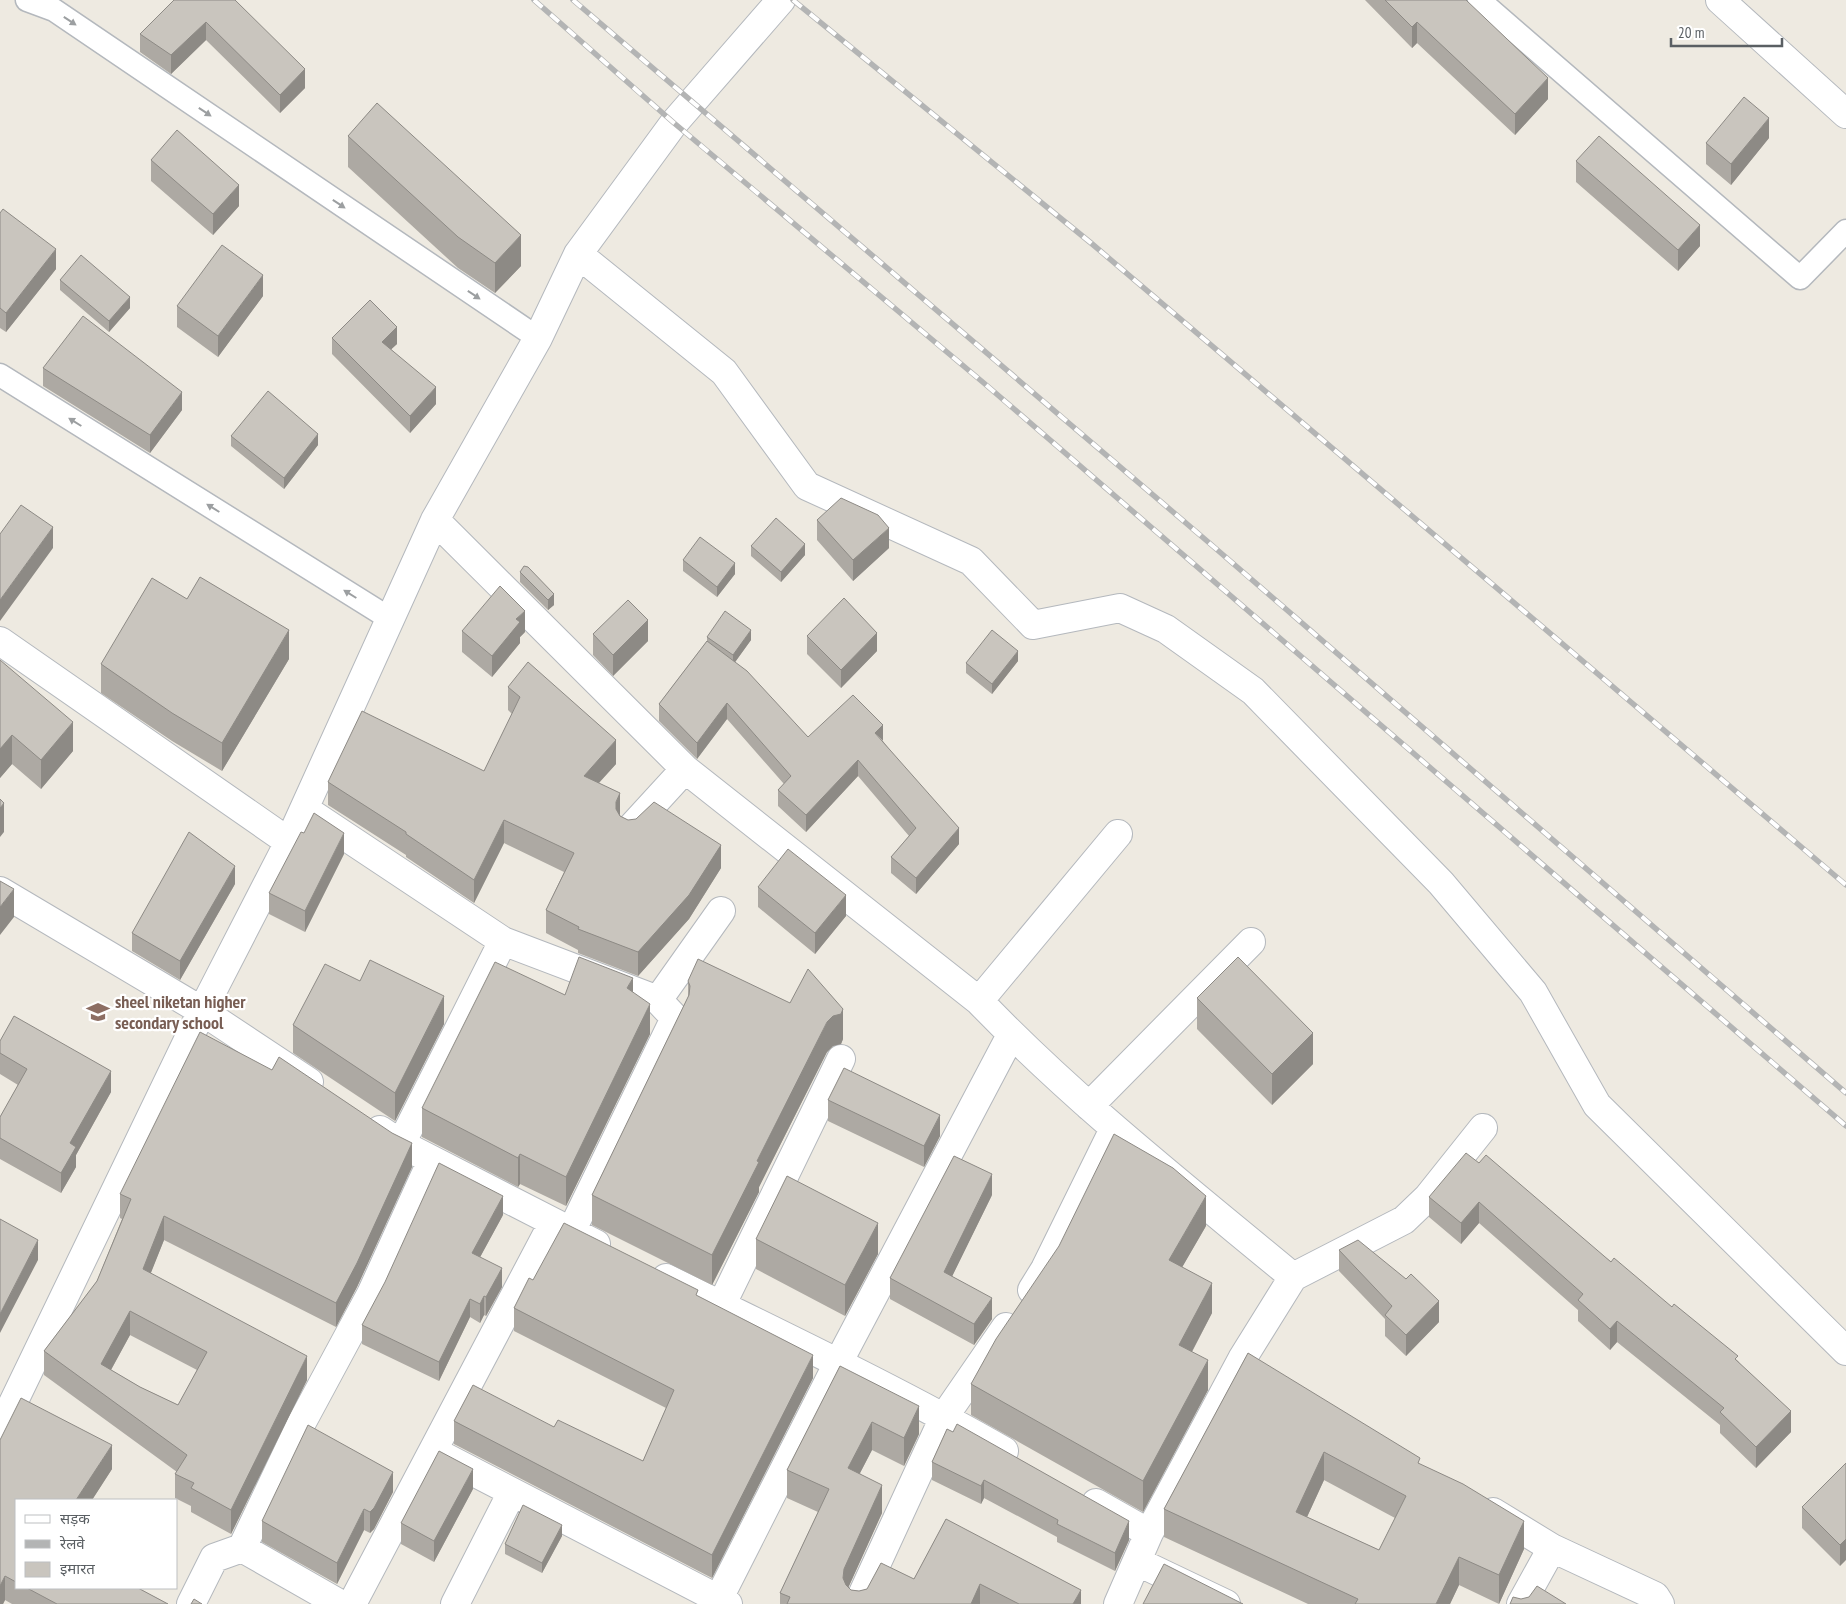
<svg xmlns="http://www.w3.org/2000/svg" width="1846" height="1604" viewBox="0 0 1846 1604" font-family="'PT Sans Narrow','Noto Sans Devanagari',sans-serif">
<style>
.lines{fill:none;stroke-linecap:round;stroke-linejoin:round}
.service-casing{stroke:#b4b8bd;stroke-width:25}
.minor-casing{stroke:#b4b8bd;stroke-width:30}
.service{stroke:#fff;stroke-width:22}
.minor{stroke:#fff;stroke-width:28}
.rail-casing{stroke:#b3b4b4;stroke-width:5.5}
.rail{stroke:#fff;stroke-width:4;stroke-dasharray:11;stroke-linecap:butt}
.wall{fill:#ada9a3;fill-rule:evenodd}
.shaded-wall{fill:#8d8a85}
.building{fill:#c9c5be;stroke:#8d8a85;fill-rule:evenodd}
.oneway{fill:#9c9fa1}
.labels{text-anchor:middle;stroke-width:4.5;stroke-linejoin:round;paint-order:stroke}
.education-label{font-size:18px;font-weight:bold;fill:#785e54;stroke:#fff;text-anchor:start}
</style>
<rect width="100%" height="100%" fill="#eeeae1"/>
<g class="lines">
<defs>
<path id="service" d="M27,0L54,10L538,338
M1479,0L1800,278L1846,231
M0,375L392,620"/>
<path id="minor" d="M1720,0L1846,114
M578,254L724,372L807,486L971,561L1033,625L1120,608L1166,629L1253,691L1441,883L1533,992L1597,1105L1846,1351
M435,520L685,769L979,1001C1076,1102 1186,1188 1293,1277
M0,641L289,842
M312,814L503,941L658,1000L675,1018L571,1232
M631,828L685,769
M0,891L202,1011L309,1082
M658,1000L721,911
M979,1001L1118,834
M1089,1106L1251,942
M380,1130L401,1144L596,1244
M401,1144L503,941
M666,1278C779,1334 894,1388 1004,1451
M1032,1290L1045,1269L1114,1129
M721,1306L841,1059
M0,1430L202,1011L289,842L435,520L538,338L578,254L674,123L781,0
M441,1455L728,1604
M1096,1503L1149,1533
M1493,1512L1552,1548L1521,1604
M242,1548L340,1604
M1552,1548L1655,1596L1660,1604
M1138,1562L1226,1604
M191,1604L214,1558L242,1548L301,1424L371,1294L432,1160
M352,1604L553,1223
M455,1604L512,1492
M716,1604L838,1363L1011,1035
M858,1604L944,1417L1006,1327
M1118,1604L1149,1533L1242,1359L1293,1277L1404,1220L1428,1197L1483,1128"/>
</defs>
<use href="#service" class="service-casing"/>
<use href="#minor" class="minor-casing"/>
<use href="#service" class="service"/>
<use href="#minor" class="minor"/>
<defs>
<path id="rail" d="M534,0L674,123L985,384L1846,1126
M573,0L1207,541L1846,1093
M793,0L1091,243L1846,885"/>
</defs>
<use href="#rail" class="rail-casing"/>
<use href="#rail" class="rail"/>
</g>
<path class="wall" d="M174,0L305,88L280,113L206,40L171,74L140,52V34Z
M1365,0H1466L1548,99L1515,135L1417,43L1412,48Z
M348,136L521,266L495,293L458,268L348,167Z
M1769,138L1731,185L1706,164V143Z
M151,160L239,206L213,235L151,181Z
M1576,161L1700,246L1678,271L1576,182Z
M0,213L56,269L6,332L0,328Z
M60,280L130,308L109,332L60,290Z
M263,296L218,357L177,327V306Z
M332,338L397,344L391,349L436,404L410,433L332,354Z
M43,368L182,410L150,453L43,386Z
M231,436L318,445L284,489L231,446Z
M817,520L889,548L853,581L817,540Z
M751,546L805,555L781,582L751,556Z
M683,560L735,574L717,597L683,571Z
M520,572L554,605L548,610L520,582Z
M462,631L525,632L520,637V643L492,677L462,652Z
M593,634L648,641L613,676L593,655Z
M807,636L877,651L841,688L807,654Z
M707,637L751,640L735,662L808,737L883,741L959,844L916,894L891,873V857L909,836L858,776L806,832L778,806V790L784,784L727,719L697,759L659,721V704L707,641Z
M289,659L222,771L172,741L101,693V664Z
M0,660L73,751L41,789L12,764L0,778Z
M1018,661L992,694L966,673V663Z
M508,687L616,764L599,783L620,816L721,868L689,919L638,976L578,953V950L546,933V910L564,872L504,843L474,903L406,857V855L328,805V782L484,771L512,714L508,710Z
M344,854L305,932L269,914V893Z
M235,884L180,980L132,951V933Z
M758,887L846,916L815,954L758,907Z
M688,981L843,1039L841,1044L833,1046L827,1052L759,1187V1192L712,1285L592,1225V1195L688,997Z
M633,993L650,1034L566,1206L520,1184L518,1187L422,1137V1108L565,995Z
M1197,998L1313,1064L1272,1105L1197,1029Z
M444,1024L395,1121L293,1053V1025Z
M0,1041L111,1092L76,1155V1167L61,1193L0,1159V1117L18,1085L0,1074Z
M828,1100L940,1136L924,1167L828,1121Z
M1479,1163L1672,1307L1738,1361L1791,1432L1756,1468L1720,1433V1425L1617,1342L1610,1350L1578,1321V1310L1479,1223L1461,1244L1429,1217V1197Z
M412,1167L357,1287L336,1327L164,1240L150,1274L307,1380L231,1534L191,1512V1506L175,1498V1474L177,1472L44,1375V1351L97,1281L122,1219L120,1218V1194ZM130,1335L197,1370L178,1405L140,1387L111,1370Z
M992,1195L952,1276L992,1319L974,1345L890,1299V1278Z
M503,1215L480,1257L502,1287L486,1316L484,1315L480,1323L470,1317L439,1381L362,1344V1325Z
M1206,1226L1182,1267L1212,1313L1192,1352L1208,1390L1143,1512L971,1415V1384Z
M756,1239L878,1254L845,1316L756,1269Z
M1339,1250L1406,1279L1439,1322L1406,1356L1385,1336V1319L1339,1271Z
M533,1280L698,1296L813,1378L712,1578L454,1444V1421L554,1427L643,1461L666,1408L514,1331V1308Z
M1248,1353L1420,1464L1524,1549L1499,1604L1459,1585L1450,1604H1308L1164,1537V1509ZM1324,1480L1395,1518L1379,1550L1307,1517Z
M840,1366L919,1434L904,1466L872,1450L860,1473L882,1513L848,1588L851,1590L859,1591L914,1579L946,1519L1081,1604H780V1593L818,1512L787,1498V1470Z
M947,1429L1129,1540L1115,1571L1057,1542V1537L984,1498L981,1504L932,1480V1462Z
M0,1440L112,1469L92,1500H16V1588H138L168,1604H12L5,1600L3,1604H0Z
M1846,1463L1840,1566L1802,1528V1507Z
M473,1489L434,1562L401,1544V1523Z
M393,1492L374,1529L370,1533L364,1530L337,1584L262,1542V1521Z
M562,1536L542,1573L505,1554V1544Z"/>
<path class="shaded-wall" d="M206,22V40L171,74V55Z
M1417,22V43L1412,48V27Z
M305,69V88L280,113V95Z
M1548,78V99L1515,135V114Z
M1769,118V138L1731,185V164Z
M239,185V206L213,235V214Z
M1700,225V246L1678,271V250Z
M521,235V266L495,293V263Z
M56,249V269L6,332V313Z
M263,275V296L218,357V336Z
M130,297V308L109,332V321Z
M397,327V344L382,358V342Z
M436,387V404L410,433V416Z
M182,392V410L150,453V435Z
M318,434V445L284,489V478Z
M53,527V548L0,621V600Z
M889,528V548L853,581V560Z
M805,544V555L781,582V572Z
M735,563V574L717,597V587Z
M554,594V605L548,610V600Z
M525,611V632L520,637V643L492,677V656L516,619Z
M648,620V641L613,676V655Z
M289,630V659L222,771V743Z
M751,630V640L733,665V655Z
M877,633V651L841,688V670Z
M1018,651V661L992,694V684Z
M727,703V719L697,759V743Z
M73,722V751L41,789V760Z
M883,725V741L875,733Z
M12,735V764L0,778V749Z
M616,740V764L584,799V776Z
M858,760V776L806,832V815Z
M620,793V817L616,825V802Z
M4,803V832L0,837V808Z
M504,820V843L474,903V880Z
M959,828V844L916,894V878Z
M344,833V854L305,932V911Z
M721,845V868L689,919L638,976V952Z
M235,866V884L180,980V961Z
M14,889V917L0,935V907Z
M846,895V916L815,954V933Z
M633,978V1007L627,988Z
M444,996V1024L395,1121V1093Z
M650,1004V1034L566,1206V1177Z
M843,1009V1039L841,1044L833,1046L827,1052L759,1187V1192L712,1285V1255L757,1161L827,1022L833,1016Z
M1313,1033V1064L1272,1105V1074Z
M111,1071V1092L76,1155V1167L61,1193V1173L70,1143Z
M940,1115V1136L924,1167V1146Z
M412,1143V1167L357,1287L336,1327V1303Z
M520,1154V1184L518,1187V1158Z
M992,1174V1195L944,1293V1272Z
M503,1196V1215L472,1272V1253Z
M1206,1196V1226L1169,1290V1260Z
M1479,1202V1223L1461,1244V1223Z
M164,1216V1240L143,1293V1269Z
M878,1223V1254L845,1316V1285Z
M38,1240V1260L0,1333V1314Z
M502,1268V1287L486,1316V1297Z
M1212,1283V1313L1179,1376V1345Z
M484,1296V1315L480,1323V1304Z
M992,1298V1319L974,1345V1324Z
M470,1299V1317L439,1381V1362Z
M1439,1301V1322L1406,1356V1335Z
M130,1311V1335L101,1388V1364Z
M1617,1321V1342L1610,1350V1329Z
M813,1355V1378L712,1578V1555Z
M307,1356V1380L231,1534V1510Z
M1208,1360V1390L1143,1512V1481Z
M919,1406V1434L904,1466V1438Z
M1791,1411V1432L1756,1468V1447Z
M872,1422V1450L848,1496V1468Z
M112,1445V1469L92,1500H76Z
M1324,1452V1480L1296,1541V1512Z
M473,1469V1489L434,1562V1541Z
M393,1472V1492L374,1529L370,1533V1512Z
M984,1480V1498L981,1504V1486Z
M882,1485V1513L844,1597L843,1578L844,1569Z
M364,1509V1530L337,1584V1563Z
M1129,1521V1540L1115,1571V1553Z
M1524,1521V1549L1499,1604V1575Z
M562,1525V1536L542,1573V1563Z
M1846,1539V1560L1840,1566V1545Z
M1459,1557V1585L1450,1604H1436Z
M5,1576V1600L3,1604H0V1586Z
M980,1584V1604H971Z
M1081,1590V1604H1073Z"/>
<path class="building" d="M174,0H235L305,69L280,95L206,22L171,55L140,34Z
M1385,0H1466L1548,78L1515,114L1417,22L1412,27Z
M1744,97L1769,118L1731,164L1706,143Z
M377,103L521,235L495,263L458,237L348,136Z
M177,130L239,185L213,214L151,160Z
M1599,136L1700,225L1678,250L1576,161Z
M3,209L56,249L6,313L0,308V213Z
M222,245L263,275L218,336L177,306Z
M81,255L130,297L109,321L60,280Z
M370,300L397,327L382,342L436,387L410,416L332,338Z
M83,316L182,392L150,435L43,368Z
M268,391L318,434L284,478L231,436Z
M841,498L878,515L889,528L853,560L817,520Z
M21,505L53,527L0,600V534Z
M776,518L805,544L781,572L751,546Z
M700,537L735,563L717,587L683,560Z
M524,566L528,567L554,594L548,600L520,572Z
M200,577L289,630L222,743L172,713L101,664L152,578L187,599Z
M500,586L525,611L516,619L520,622L492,656L462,631Z
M844,598L877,633L841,670L807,636Z
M628,600L648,620L613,655L593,634Z
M725,611L751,630L733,655L707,637Z
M992,630L1018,651L992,684L966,663Z
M707,641L747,671L808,737L853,695L883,725L875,733L959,828L916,878L891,857L916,828L858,760L806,815L778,790L791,776L727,703L697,743L659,704Z
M0,660L73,722L41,760L12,735L0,749Z
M528,662L616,740L584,776L620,793L616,802V809L620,816L628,820L636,819L654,802L721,845L689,895L638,952L578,929L579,927L546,910L574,853L504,820L474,880L406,834V832L328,782L362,711L484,771L520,697L508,687Z
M0,799L4,803L0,808Z
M314,813L344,833L305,911L269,893L301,832L304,833Z
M189,832L235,866L180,961L132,933Z
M788,849L846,895L815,933L758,887Z
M0,881L14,889L0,907Z
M579,957L633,978L627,988L650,1004L566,1177L520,1154L518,1158L422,1108L495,962L565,995Z
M1238,957L1313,1033L1272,1074L1197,998Z
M698,959L790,1003L808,969L843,1009L841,1014L833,1016L827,1022L757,1161L759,1162L712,1255L592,1195L689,995L690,986L688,981Z
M370,960L444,996L395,1093L293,1025L325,964L360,981Z
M14,1016L111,1071L70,1143L76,1147L61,1173L0,1138V1117L27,1069L0,1053V1041Z
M200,1032L272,1070L279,1057L392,1133L412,1143L357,1263L336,1303L164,1216L143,1269L307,1356L231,1510L191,1488L194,1483L175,1474L187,1455L44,1351L97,1281L131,1199L120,1194ZM130,1311L207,1352L178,1405L140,1387L101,1364Z
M844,1068L940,1115L924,1146L828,1100Z
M1114,1134L1173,1168L1206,1196L1169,1260L1212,1283L1179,1345L1208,1360L1143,1481L971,1384L996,1339L1059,1246Z
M1466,1153L1479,1163L1486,1155L1611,1262L1614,1258L1672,1307L1674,1304L1738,1356L1735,1359L1791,1411L1756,1447L1720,1412L1724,1408L1617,1321L1610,1329L1578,1300L1583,1294L1479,1202L1461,1223L1429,1197Z
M954,1156L992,1174L944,1272L992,1298L974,1324L890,1278Z
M439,1163L503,1196L472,1253L502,1268L486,1297L484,1296L480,1304L470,1299L439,1362L362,1325L385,1282Z
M787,1176L878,1223L845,1285L756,1239Z
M0,1219L38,1240L0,1314Z
M564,1223L698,1290L696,1295L813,1355L712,1555L454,1421L473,1385L554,1427L558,1420L643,1461L674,1390L514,1308L529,1278L533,1280Z
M1358,1240L1406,1279L1411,1274L1439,1301L1406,1335L1385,1315L1392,1306L1339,1250Z
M1248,1353L1420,1458L1418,1463L1463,1484L1524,1521L1499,1575L1459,1557L1436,1604H1355L1358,1599L1164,1509ZM1324,1452L1406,1496L1379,1550L1296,1512Z
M840,1366L919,1406L904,1438L872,1422L848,1468L882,1485L844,1569L843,1578L846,1585L851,1590L859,1591L867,1589L881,1563L914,1579L946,1519L1081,1590L1073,1604H1019L980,1584L971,1604H787L790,1597L780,1593L829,1489L787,1470Z
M21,1398L112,1445L76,1500H16V1582L5,1576L0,1586V1440Z
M957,1424L1129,1521L1115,1553L1057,1524L1058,1520L984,1480L981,1486L932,1462L947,1429L953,1432Z
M308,1425L393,1472L374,1508L370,1512L364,1509L337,1563L262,1521Z
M439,1451L473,1469L434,1541L401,1523Z
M1846,1463V1539L1840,1545L1802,1507Z
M523,1505L562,1525L542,1563L505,1544Z
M1164,1564L1243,1604H1143Z
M1537,1586L1566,1604H1510L1513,1597L1521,1599L1529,1597Z
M27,1588H138L168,1604H57Z
M194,1599L202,1604H191Z"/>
<defs><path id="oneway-solid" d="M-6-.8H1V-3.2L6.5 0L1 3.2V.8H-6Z" transform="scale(1.25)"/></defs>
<g class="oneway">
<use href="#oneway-solid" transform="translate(70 21) rotate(34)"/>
<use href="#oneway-solid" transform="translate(205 112) rotate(34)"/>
<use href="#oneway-solid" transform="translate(339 204) rotate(34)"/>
<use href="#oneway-solid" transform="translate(474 295) rotate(34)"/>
<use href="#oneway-solid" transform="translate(75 422) rotate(-148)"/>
<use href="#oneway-solid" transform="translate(213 508) rotate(-148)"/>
<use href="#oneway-solid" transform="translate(350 594) rotate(-148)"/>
</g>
<defs>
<symbol id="school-bare" viewBox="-9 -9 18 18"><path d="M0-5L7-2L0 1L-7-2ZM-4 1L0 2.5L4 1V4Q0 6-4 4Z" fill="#8d6e63" stroke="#fff" stroke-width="2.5" paint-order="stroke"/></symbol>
</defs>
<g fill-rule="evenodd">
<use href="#school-bare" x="82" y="996" width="32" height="32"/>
</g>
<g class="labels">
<g class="education-label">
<text x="115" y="1008">sheel niketan higher<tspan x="115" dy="21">secondary school</tspan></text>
</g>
</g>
<rect x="15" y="1499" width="162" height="90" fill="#ffffff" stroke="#bdbfc1"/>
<rect x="25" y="1515" width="25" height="8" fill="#ffffff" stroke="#bdbfc1"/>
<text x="60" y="1524" font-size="15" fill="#5a5f63">सड़क</text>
<rect x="25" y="1540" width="25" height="8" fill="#b3b4b4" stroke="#bdbfc1"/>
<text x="60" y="1549" font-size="15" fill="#5a5f63">रेलवे</text>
<rect x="25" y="1562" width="25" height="15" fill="#c9c5be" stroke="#bdbfc1"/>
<text x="60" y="1574" font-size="15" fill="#5a5f63">इमारत</text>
<path d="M1671 38v8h111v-8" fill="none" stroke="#5a5f63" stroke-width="2.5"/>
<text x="1678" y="38" font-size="15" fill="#5a5f63" stroke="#ffffff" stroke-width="4" paint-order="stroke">20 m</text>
</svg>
